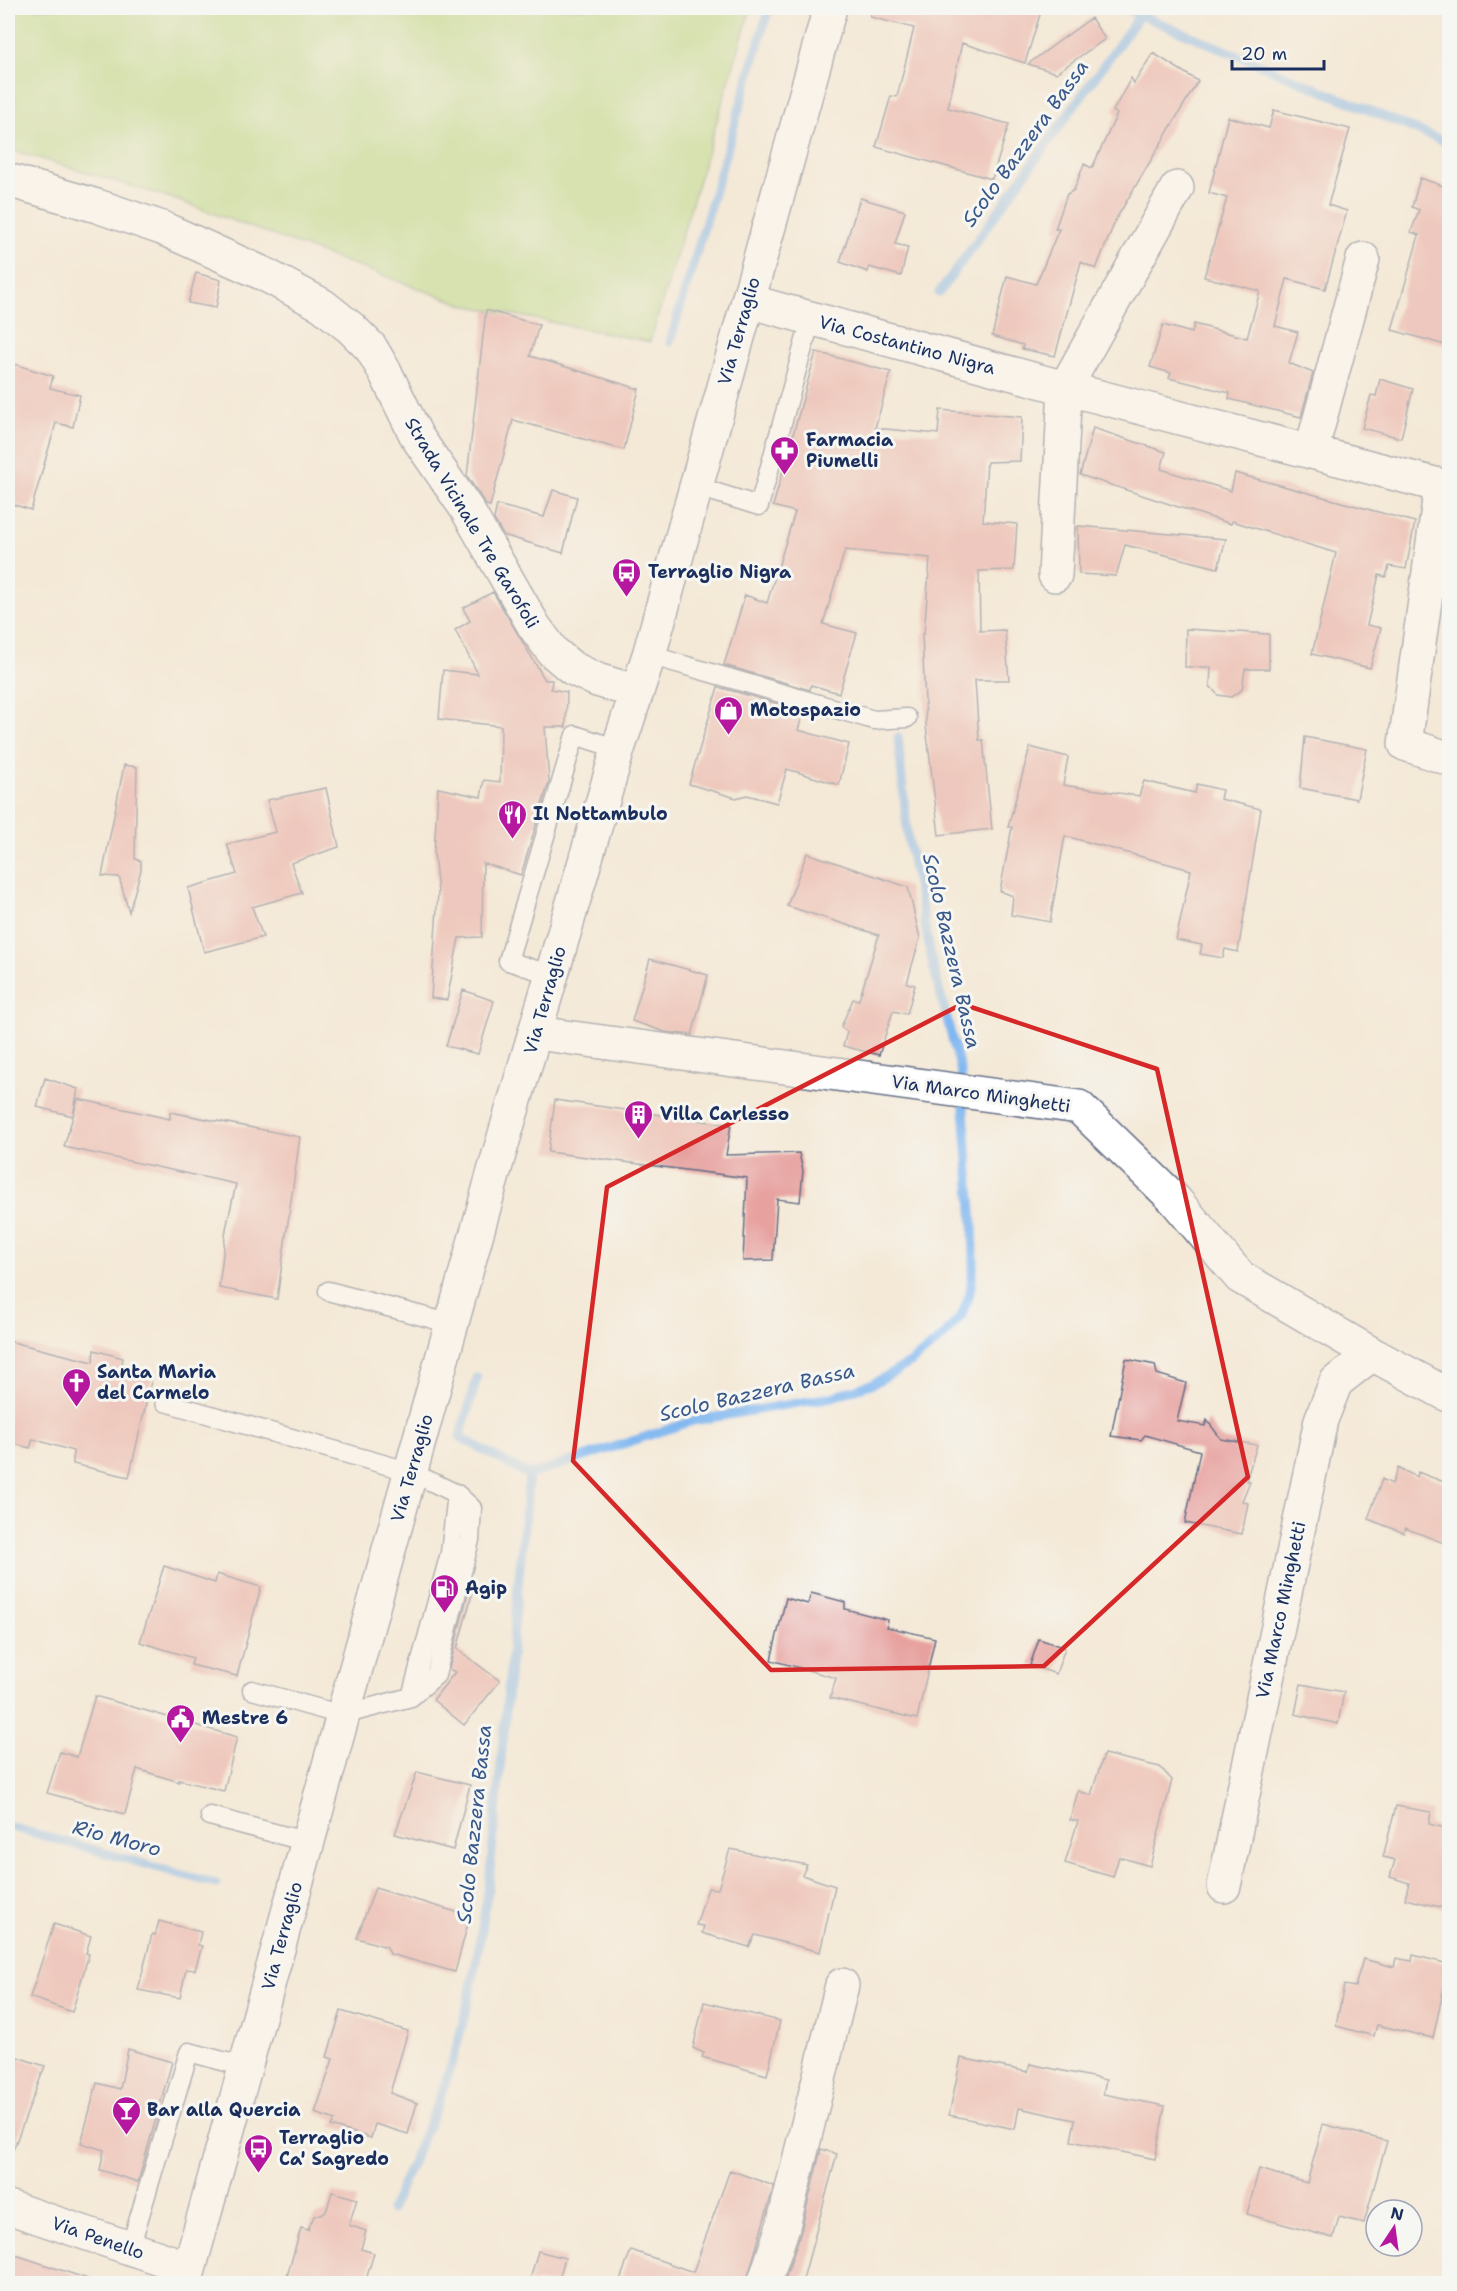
<svg xmlns="http://www.w3.org/2000/svg" width="1457" height="2291" viewBox="0 0 1457 2291" font-family="'Shantell Sans',sans-serif">
<style>
.green{fill:#b4d981;stroke:#688470;stroke-width:1.5}
.lines{fill:none;stroke-linecap:round;stroke-linejoin:round}
.stream{stroke:#80b7f0;stroke-width:9}
.building{fill:#e7a19f}
.service-casing{stroke:#677088;stroke-width:21}
.minor-casing{stroke:#677088;stroke-width:36}
.primary-casing{stroke:#677088;stroke-width:36}
.service{stroke:#fff;stroke-width:18}
.minor{stroke:#fff;stroke-width:33}
.primary{stroke:#fff;stroke-width:33}
.marked{fill:none;stroke:#d62828;stroke-width:4.5;stroke-linejoin:round}
.labels{text-anchor:middle;stroke-width:6;stroke-linejoin:round;paint-order:stroke}
.street-label{font-size:18px;fill:#1b2f5e;stroke:#f6f6f2}
.poi-label{font-size:18px;font-weight:bold;fill:#1b2f5e;stroke:#f6f6f2;text-anchor:start}
.water-label{font-size:20px;font-style:italic;fill:#39588a;stroke:#f6f6f2}
</style>
<rect width="100%" height="100%" fill="#f6f6f2"/>
<filter id="ink" filterUnits="userSpaceOnUse"><feTurbulence type="fractalNoise" baseFrequency=".0167" numOctaves="2"/><feDisplacementMap in="SourceGraphic" scale="12" xChannelSelector="R" yChannelSelector="G"/><feConvolveMatrix kernelMatrix="1 2 1 2 8 2 1 2 1" color-interpolation-filters="sRGB"/></filter>
<filter id="wash" filterUnits="userSpaceOnUse"><feTurbulence type="fractalNoise" baseFrequency=".008" numOctaves="4" result="noise"/><feDisplacementMap in="SourceGraphic" scale="24" xChannelSelector="R" yChannelSelector="G"/><feGaussianBlur stdDeviation="1.35" result="paint"/><feColorMatrix in="noise" values="0 0 0 0 0 0 0 0 0 0 0 0 0 0 0 0 0 1.4 0 .05"/><feComposite in="paint" operator="in"/></filter>
<g filter="url(#wash)">
<rect width="100%" height="100%" fill="#f4e9d7"/>
<path class="green" d="M8,8H751L650,342L464,305L168,197L8,149Z"/>
<g class="lines">
<path class="stream" d="M1124,8L1450,144
M939,293L1140,15
M670,342L769,8
M477,1378L460,1437L529,1475
M8,1826L216,1884
M391,2210C407,2172 425,2135 440,2097C466,2028 478,1955 489,1883L529,1475L693,1421L832,1397L874,1383L910,1363L942,1338L962,1315L970,1293L974,1261L973,1223L961,1072L933,966L908,839L898,737"/>
</g>
<g id="blocks">
<path class="building" d="M871,8H1042L1025,63L962,43L948,108L1009,124L992,179L876,147L891,96L897,97L914,28L870,17Z
M1091,18L1105,39L1056,73L1028,64Z
M1153,53L1198,81L1116,219L1096,269L1081,262L1055,356L1022,349L1023,345L992,336L1007,276L1036,284L1059,229H1055L1067,194L1074,190L1084,164L1092,168L1117,114L1113,111L1131,78L1134,83Z
M1274,110L1350,129L1328,205L1347,211L1325,289L1287,279L1275,326L1298,332L1289,363L1313,373L1301,417L1229,399L1230,393L1169,378L1171,373L1150,367L1163,325L1192,333L1194,324L1247,338L1260,291L1204,277L1227,198L1209,193L1228,117L1269,128Z
M1420,178L1449,188V346L1392,330L1419,235L1411,232L1419,210L1412,207Z
M860,198L905,211L895,244L908,247L901,276L869,267L868,272L840,262Z
M196,273L221,280L216,308L188,303Z
M486,310L539,325L530,356L639,389L624,450L513,420L490,506L486,505L467,476Z
M816,352L891,372L875,428L938,434L940,410L1022,417L1020,461L987,462L983,521L1017,524L1014,570L979,571L980,631L1005,630L1009,680H975L979,740H983L992,829L939,835L926,726L922,634H924L930,558L845,550L823,624L857,633L839,693L811,685L810,690L724,665L745,595L767,603L795,512L773,506Z
M8,362L53,376L50,388L80,395L73,427L56,423L31,510L8,503Z
M1380,379L1413,389L1401,438L1362,428L1371,395L1376,396Z
M1093,428L1166,452L1161,469L1231,491L1235,473L1415,522L1406,569L1389,566L1386,577L1379,575L1367,625L1381,628L1370,668L1312,654L1336,553L1232,521L1231,524L1080,475Z
M553,490L577,497L563,553L503,535L494,519L497,505L544,517Z
M1078,526L1125,530L1226,539L1218,568L1125,545L1116,576L1079,574Z
M493,592L545,680H552L551,689L567,692L566,727H545L549,782L521,875L483,863L482,937L459,938L447,1000L431,998L438,893L434,853L438,788L481,797L484,780L500,782L501,726L439,719L443,670L478,674L455,630L470,621L463,608Z
M1186,629L1269,634V669H1245L1242,690L1231,697L1218,695L1210,686L1211,667H1185Z
M718,687L804,711L798,730L849,744L839,785L787,769L777,803L747,795L736,798L689,784Z
M1305,737L1367,749L1357,799L1300,788Z
M1030,747L1068,757L1063,785L1139,796L1144,781L1195,793L1197,784L1222,790L1220,799L1261,809L1238,952L1225,949L1223,958L1200,954L1202,945L1176,940L1191,870L1065,836L1050,922L1011,915L1013,896L1000,891L1012,827H1008Z
M124,765L137,767L135,859L141,861V870L129,912L119,877L102,876Z
M326,788L339,847L291,863L302,893L252,907L263,937L204,952L188,888L237,874L227,844L276,832L267,800Z
M807,853L908,887L920,938L907,983L915,985L907,1014L893,1011L879,1055L843,1046L847,1032L841,1027L853,999L859,1000L879,935L787,906Z
M650,959L708,975L692,1035L665,1032L632,1021Z
M463,990L494,1001L478,1054L446,1046Z
M45,1078L78,1089L73,1116L37,1107Z
M78,1099L170,1119V1112L300,1137L277,1299L219,1288L226,1229L236,1184L64,1147Z
M555,1100L731,1125L726,1155L799,1153L803,1171L800,1202L777,1199L773,1260L743,1261L747,1178L548,1152Z
M8,1341L93,1362L94,1350L123,1358L121,1370L152,1378L129,1477L73,1464V1451L33,1439L30,1448L8,1442Z
M1126,1359L1155,1365L1157,1374L1186,1383L1177,1421L1205,1426L1207,1420L1221,1439L1257,1445L1246,1481H1250L1242,1501L1248,1503L1242,1534L1185,1523L1200,1451L1145,1435L1141,1440L1111,1436Z
M1398,1468L1417,1477L1418,1472L1449,1484V1545L1405,1528L1404,1533L1368,1519L1382,1479L1392,1484Z
M164,1566L215,1583L217,1574L261,1587L237,1676L191,1665L193,1658L140,1642Z
M469,1590L473,1591L457,1649L500,1681L464,1725L433,1700L455,1672L449,1669Z
M811,1593L845,1602V1609L888,1620L887,1627L935,1638L917,1719L830,1698L836,1678L771,1660L786,1598L808,1604Z
M1039,1639L1065,1648L1056,1674L1030,1665Z
M1301,1684L1344,1692L1338,1724L1295,1714Z
M95,1696L237,1737L224,1791L179,1780V1782L137,1769L125,1814L47,1793L60,1752L77,1757Z
M1104,1754L1160,1767L1172,1780L1150,1866L1119,1857L1113,1877L1065,1863L1078,1821L1070,1820L1078,1791L1091,1795Z
M417,1772L470,1785L453,1850L395,1834Z
M1396,1806L1431,1812L1429,1824L1449,1829V1909L1405,1899L1409,1883L1390,1877L1395,1860L1383,1857Z
M730,1849L807,1865L802,1875L835,1886L820,1952L755,1935L749,1947L702,1933L704,1926L696,1925L708,1888L718,1889Z
M375,1888L470,1916L455,1972L390,1954L387,1947L357,1938Z
M159,1921L201,1932L198,1945L202,1946L195,1970L186,1969L180,1998L138,1990L152,1934L155,1935Z
M54,1924L91,1936L86,1953L89,1954L72,2012L30,1997Z
M1413,1955L1449,1964L1433,2038L1377,2025L1374,2036L1336,2026L1344,1985L1355,1987L1363,1959L1394,1967L1396,1958L1412,1961Z
M704,2002L780,2021L767,2075L702,2057L704,2053L693,2048Z
M341,2011L408,2031L390,2093L417,2103L408,2134L375,2124L371,2138L331,2126L335,2120L315,2113L333,2059L327,2057Z
M128,2049L172,2062L138,2182L100,2170L104,2150L81,2143L97,2083L120,2089Z
M8,2054L45,2066L10,2158L8,2157Z
M961,2058L1028,2072L1030,2064L1106,2080L1103,2094L1165,2106L1155,2159L1071,2141L1075,2120L1019,2108L1015,2129L949,2115Z
M1323,2124L1387,2141L1364,2223L1339,2217L1333,2238L1247,2214L1259,2169L1307,2183Z
M821,2149L837,2154L802,2283H784L801,2231Z
M730,2170L774,2186L746,2283H619L631,2250L693,2272Z
M332,2192L357,2199L349,2225L366,2231L361,2249L374,2253L365,2283H285L301,2228L308,2230L314,2216L326,2212Z
M538,2251L565,2258L558,2283H529Z
M13,2254L88,2279L87,2283H8Z"/>
</g>
</g>
<g filter="url(#ink)">
<use href="#blocks" fill-opacity="0" stroke="#677088" stroke-width="1.5"/>
<g class="lines">
<defs>
<path id="service" d="M695,486L759,506L811,319
M649,655L874,720L907,718
M552,975L508,961L575,735L618,749
M328,1291L452,1324
M165,1402L411,1472L457,1494L472,1508L470,1540L436,1675L411,1697L342,1715L252,1690
M411,1697L450,1553L457,1494
M210,1816L308,1842
M130,2248L189,2052L245,2067"/>
<path id="minor" d="M8,180L97,206L162,228L264,274L322,305L351,328L371,348L385,372L417,437L466,508L534,626L553,652L572,668L597,680L637,692
M748,301L1065,388L1450,488
M1311,452L1363,259
M1441,486L1405,744L1450,759
M1055,575L1065,388L1177,188
M536,1033L1079,1107L1175,1200L1240,1277L1372,1354L1450,1396
M1224,1886L1321,1420L1336,1382L1372,1354
M8,2207L189,2268
M764,2284L783,2226L842,1985"/>
<path id="primary" d="M185,2284L493,1175L618,749L649,655L830,8"/>
</defs>
<use href="#service" class="service-casing"/>
<use href="#minor" class="minor-casing"/>
<use href="#primary" class="primary-casing"/>
<use href="#service" class="service"/>
<use href="#minor" class="minor"/>
<use href="#primary" class="primary"/>
</g>
</g>
<path d="M0 0H1457V2291H0ZM962,1004L1157,1069L1248,1477L1044,1666L771,1670L573,1461L607,1187Z" fill="#f4e9d7" fill-opacity=".55" fill-rule="evenodd"/>
<path class="marked" d="M962,1004L1157,1069L1248,1477L1044,1666L771,1670L573,1461L607,1187Z"/>
<defs>
<symbol id="pharmacy-pin" viewBox="-11 -11 22 30"><path d="M0 17L-7.5 6A9.5 9.5 0 1 1 7.5 6Z" fill="#b5179e" stroke="#f6f6f2"/><path d="M-2-6h4v4h4v4h-4v4h-4v-4h-4v-4h4Z" fill="#fff"/></symbol>
<symbol id="bus-pin" viewBox="-11 -11 22 30"><path d="M0 17L-7.5 6A9.5 9.5 0 1 1 7.5 6Z" fill="#b5179e" stroke="#f6f6f2"/><path d="M-5-6H5V4H4V6H2V4H-2V6H-4V4H-5ZM-3.5-4V0h7V-4ZM-3.5 1.2v1.5H-2V1.2ZM2 1.2v1.5H3.5V1.2Z" fill="#fff"/></symbol>
<symbol id="shop-pin" viewBox="-11 -11 22 30"><path d="M0 17L-7.5 6A9.5 9.5 0 1 1 7.5 6Z" fill="#b5179e" stroke="#f6f6f2"/><path d="M-5-2.5h2.3a2.7 3.5 0 0 1 5.4 0H5L5.5 6h-11ZM-1.5-2.5h3a1.5 2.3 0 0 0-3 0Z" fill="#fff"/></symbol>
<symbol id="restaurant-pin" viewBox="-11 -11 22 30"><path d="M0 17L-7.5 6A9.5 9.5 0 1 1 7.5 6Z" fill="#b5179e" stroke="#f6f6f2"/><path d="M-5-6h1v4h1v-4h1v4h1v-4h1v5L-1.5 .5V6h-2V.5L-5-1ZM5-6V6H3V1.5H1.5Q1.5-4 5-6Z" fill="#fff"/></symbol>
<symbol id="building-pin" viewBox="-11 -11 22 30"><path d="M0 17L-7.5 6A9.5 9.5 0 1 1 7.5 6Z" fill="#b5179e" stroke="#f6f6f2"/><path d="M-4-6H4V6H1V3H-1V6H-4ZM-2.5-4.3h1.7v1.8h-1.7ZM.8-4.3h1.7v1.8H.8ZM-2.5-1h1.7V.8h-1.7ZM.8-1h1.7V.8H.8Z" fill="#fff"/></symbol>
<symbol id="church-pin" viewBox="-11 -11 22 30"><path d="M0 17L-7.5 6A9.5 9.5 0 1 1 7.5 6Z" fill="#b5179e" stroke="#f6f6f2"/><path d="M-1.2-6h2.4v3.5h3.3v2.4h-3.3V6h-2.4V-.1h-3.3v-2.4h3.3Z" fill="#fff"/></symbol>
<symbol id="fuel-pin" viewBox="-11 -11 22 30"><path d="M0 17L-7.5 6A9.5 9.5 0 1 1 7.5 6Z" fill="#b5179e" stroke="#f6f6f2"/><path d="M-5.5-6h7V0h2V4h1.3V-2.5L3-4.5l.8-.8L6-3V5H2.5V1h-1V6h-7ZM-4.2-4.7v3.2H.2V-4.7Z" fill="#fff"/></symbol>
<symbol id="civic-pin" viewBox="-11 -11 22 30"><path d="M0 17L-7.5 6A9.5 9.5 0 1 1 7.5 6Z" fill="#b5179e" stroke="#f6f6f2"/><path d="M-.6-6.5H3V-4.5H.6V-3L4-1V1h2V6H-6V1h2V-1L-.6-3ZM-1.2 2.5V6h2.4V2.5Z" fill="#fff"/></symbol>
<symbol id="bar-pin" viewBox="-11 -11 22 30"><path d="M0 17L-7.5 6A9.5 9.5 0 1 1 7.5 6Z" fill="#b5179e" stroke="#f6f6f2"/><path d="M-6-5H6L.8 .8V4.5H3.5V6h-7V4.5H-.8V.8Z" fill="#fff"/></symbol>
</defs>
<g fill-rule="evenodd">
<use href="#pharmacy-pin" x="768" y="434" width="33" height="45"/>
<use href="#bus-pin" x="610" y="556" width="33" height="45"/>
<use href="#shop-pin" x="712" y="694" width="33" height="45"/>
<use href="#restaurant-pin" x="496" y="798" width="33" height="45"/>
<use href="#building-pin" x="622" y="1098" width="33" height="45"/>
<use href="#church-pin" x="60" y="1366" width="33" height="45"/>
<use href="#fuel-pin" x="428" y="1572" width="33" height="45"/>
<use href="#civic-pin" x="164" y="1702" width="33" height="45"/>
<use href="#bar-pin" x="110" y="2094" width="33" height="45"/>
<use href="#bus-pin" x="242" y="2132" width="33" height="45"/>
</g>
<g class="labels">
<g class="street-label">
<text transform="translate(739 331) rotate(-74)" y="6">Via Terraglio</text>
<text transform="translate(907 345) rotate(15)" y="6">Via Costantino Nigra</text>
<text transform="translate(472 523) rotate(59)" y="6">Strada Vicinale Tre Garofoli</text>
<text transform="translate(545 1000) rotate(-74)" y="6">Via Terraglio</text>
<text transform="translate(981 1094) rotate(8)" y="6">Via Marco Minghetti</text>
<text transform="translate(412 1468) rotate(-74)" y="6">Via Terraglio</text>
<text transform="translate(1281 1610) rotate(-78)" y="6">Via Marco Minghetti</text>
<text transform="translate(282 1936) rotate(-75)" y="6">Via Terraglio</text>
<text transform="translate(98 2238) rotate(19)" y="6">Via Penello</text>
</g>
<g class="poi-label">
<text x="806" y="446">Farmacia<tspan x="806" dy="21">Piumelli</tspan></text>
<text x="648" y="578">Terraglio Nigra</text>
<text x="750" y="716">Motospazio</text>
<text x="533" y="820">Il Nottambulo</text>
<text x="660" y="1120">Villa Carlesso</text>
<text x="97" y="1378">Santa Maria<tspan x="97" dy="21">del Carmelo</tspan></text>
<text x="465" y="1594">Agip</text>
<text x="202" y="1724">Mestre 6</text>
<text x="147" y="2116">Bar alla Quercia</text>
<text x="279" y="2144">Terraglio<tspan x="279" dy="21">Ca' Sagredo</tspan></text>
</g>
<g class="water-label">
<text transform="translate(1025 143) rotate(-54)" y="7">Scolo Bazzera Bassa</text>
<text transform="translate(952 951) rotate(77)" y="7">Scolo Bazzera Bassa</text>
<text transform="translate(757 1392) rotate(-13)" y="7">Scolo Bazzera Bassa</text>
<text transform="translate(474 1824) rotate(-84)" y="7">Scolo Bazzera Bassa</text>
<text transform="translate(117 1838) rotate(15)" y="7">Rio Moro</text>
</g>
</g>
<rect width="1457" height="2291" fill="none" stroke="#f6f6f2" stroke-width="30"/>
<g transform="translate(1394 2228) rotate(13)"><circle r="28" fill="#f6f6f2" stroke="#9ea6b7" stroke-width="1.5"/>
<path d="M0-4.5L10 22L0 15L-10 22Z" fill="#b5179e"/>
<text y="-9" font-size="16" font-weight="bold" text-anchor="middle" fill="#1b2f5e">N</text>
</g>
<path d="M1232 60v9h92v-9" fill="none" stroke="#1b2f5e" stroke-width="3"/>
<text x="1241" y="60" font-size="18" fill="#1b2f5e" stroke="#f6f6f2" stroke-width="4.5" paint-order="stroke">20 m</text>
</svg>
